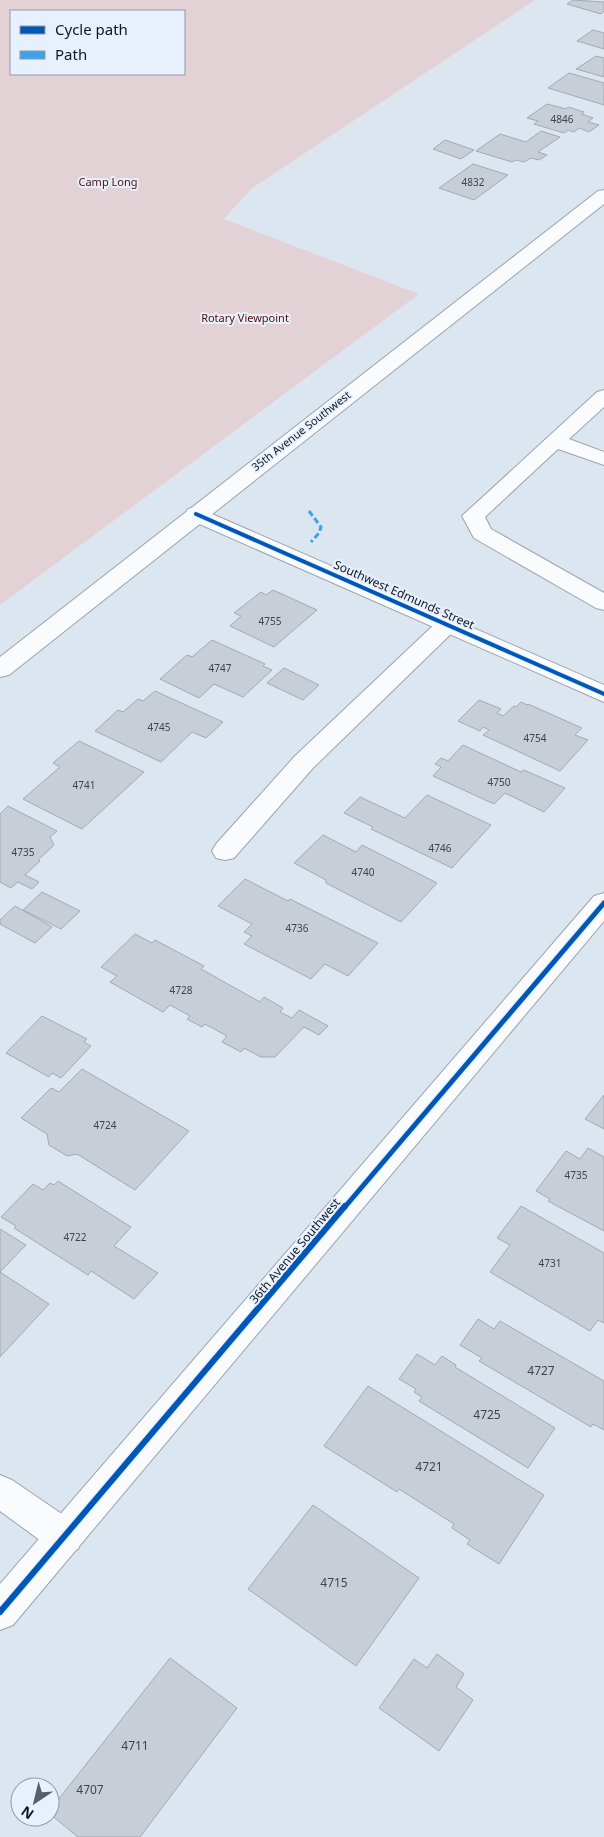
<svg xmlns="http://www.w3.org/2000/svg" width="604" height="1837" viewBox="0 0 604 1837" font-family="'Noto Sans',sans-serif">
<style>
.green{fill:#e3d2d5;fill-rule:evenodd}
.building{fill:#c7ced7;stroke:#a2a9b1}
.lines{fill:none;stroke-linecap:round;stroke-linejoin:round}
.service-casing{stroke:#9ca3ac;stroke-width:2}
.minor-casing{stroke:#9ca3ac;stroke-width:2}
.secondary-casing{stroke:#9ca3ac;stroke-width:2}
.service{fill:#fafbfd;fill-rule:evenodd}
.minor{fill:#fafbfd;fill-rule:evenodd}
.secondary{fill:#fafbfd;fill-rule:evenodd}
.quiet{stroke:#3da2ea;stroke-width:3;stroke-dasharray:6 3;stroke-linecap:butt}
.cycleway-far2-casing{stroke:#e7f1fe;stroke-width:6}
.cycleway-far1-casing{stroke:#e7f1fe;stroke-width:8}
.cycleway-casing{stroke:#e7f1fe;stroke-width:9}
.cycleway-far2{stroke:#0057b8;stroke-width:4}
.cycleway-far1{stroke:#0057b8;stroke-width:5}
.cycleway{stroke:#0057b8;stroke-width:6}
.labels{text-anchor:middle;stroke-width:4;stroke-linejoin:round;paint-order:stroke}
.number-label{font-size:10px;fill:#3e444c}
.far-park-label{font-size:11px;fill:#520b0b;stroke:#e7f1fe}
.far-street-label{font-size:11px;fill:#10161d;stroke:#e7f1fe}
.street-label{font-size:12px;fill:#10161d;stroke:#e7f1fe}
.near-number-label{font-size:12px;fill:#3e444c}
</style>
<rect width="100%" height="100%" fill="#dce6f1"/>
<path class="green" d="M0,0H535L251,189L224,219L419,294L0,605ZM11,11H184V74H11Z"/>
<path class="building" d="M573,0L604,2V11L601,14L567,4Z
M593,30L604,33V49L577,41Z
M596,56L604,58V77L576,69Z
M569,73L604,83V105L548,88Z
M547,104L566,109L568,107L584,112L581,114L593,118L588,122L599,125L589,132L579,128L574,132L568,130L564,133L534,124L538,121L527,118Z
M541,131L560,137L538,152L547,155L539,160L531,158L524,162L516,160L512,162L476,151L500,134L526,142Z
M445,140L474,150L461,159L433,149Z
M473,164L508,175L474,200L439,188Z
M273,590L317,610L274,647L230,626L241,616L234,613L261,592L266,595Z
M212,640L265,664L263,666L272,670L243,697L214,684L199,698L160,679L187,655L192,657Z
M284,668L319,685L303,700L267,683Z
M155,691L223,722L206,738L192,732L161,762L95,731L118,710L123,712L138,699L143,701Z
M479,700L501,709L497,713L503,716L514,706L516,707L521,702L527,705L528,704L582,728L575,735L588,740L560,771L483,735L489,730L483,727L480,731L458,721Z
M79,741L144,772L82,829L23,799L60,767L53,763Z
M463,745L521,772L524,770L565,788L544,812L505,793L494,804L433,776L441,767L435,764L441,758L448,761Z
M427,795L491,825L452,868L371,829L373,827L344,813L360,797L405,818Z
M8,806L57,831L50,837L54,845L38,860L40,861L25,875L39,882L32,889L18,882L11,888L0,882V814Z
M323,835L356,852L362,845L437,883L401,922L326,883V880L294,863Z
M245,879L288,901L290,899L378,943L348,976L325,964L311,979L244,944L252,936L244,932L252,924L218,906Z
M42,892L80,911L61,929L23,910Z
M15,906L52,927L35,943L0,924V920Z
M135,934L152,943L155,940L204,966L201,969L260,1002L264,997L283,1008L280,1012L292,1018L299,1010L328,1026L319,1035L304,1027L275,1057H261L244,1048L241,1052L222,1042L227,1036L205,1024L202,1027L187,1019L190,1016L170,1005L163,1012L110,982L117,976L101,967Z
M42,1016L87,1039L84,1042L91,1046L61,1078L52,1073L49,1077L6,1053Z
M82,1069L189,1131L135,1190L77,1154L67,1156L49,1145L47,1134L21,1118L51,1088L59,1092Z
M604,1095V1129L585,1119Z
M588,1148L604,1157V1231L548,1201L550,1199L536,1191L566,1151L580,1159Z
M58,1181L131,1227L114,1246L158,1273L134,1299L91,1271L88,1275L14,1228L16,1226L1,1217L33,1184L43,1190L50,1183L54,1185Z
M521,1206L604,1253V1323L598,1320L590,1331L490,1272L510,1245L497,1238Z
M0,1229L26,1245L0,1272L49,1304L0,1357Z
M478,1319L494,1329L500,1321L604,1381V1430L593,1424L591,1427L479,1361L482,1358L460,1345Z
M417,1354L435,1365L442,1356L456,1365L455,1367L555,1428L528,1468L419,1401L422,1397L414,1392L416,1389L399,1379Z
M368,1386L544,1495L499,1564L467,1544L470,1540L452,1528L454,1524L399,1489L397,1492L324,1446Z
M313,1505L419,1578L356,1666L248,1589Z
M437,1654L464,1674L456,1687L473,1700L439,1751L379,1708L414,1659L427,1668Z
M170,1658L237,1708L140,1837H78L50,1814V1810Z"/>
<g class="lines">
<defs>
<path id="service" d="M604,390V407L569,439L604,452V465L558,449L485,517L491,529L604,593V610L596,608L474,538L462,516L597,392Z
M447,618L455,620L459,625L455,630L313,768L234,858L225,860L216,858L212,851L216,844L295,756L439,620Z
M0,1475L12,1480L78,1525L83,1537L78,1549L65,1554L52,1549L0,1511Z"/>
<path id="minor" d="M196,507L604,685V702L188,519L185,514L188,509Z
M604,893V921L13,1625L0,1630V1584L594,896Z"/>
<path id="secondary" d="M604,190V204L9,675L0,677V657L598,191Z"/>
</defs>
<use href="#service" class="service-casing"/>
<use href="#minor" class="minor-casing"/>
<use href="#secondary" class="secondary-casing"/>
<use href="#service" class="service"/>
<use href="#minor" class="minor"/>
<use href="#secondary" class="secondary"/>
<path class="quiet" d="M309,511L321,527L319,533L311,542"/>
<defs>
<path id="cycleway-far2" d="M196,514L604,694"/>
<path id="cycleway-far1" d="M344,1208L604,903"/>
<path id="cycleway" d="M0,1612L345,1206"/>
</defs>
<use href="#cycleway-far2" class="cycleway-far2-casing"/>
<use href="#cycleway-far1" class="cycleway-far1-casing"/>
<use href="#cycleway" class="cycleway-casing"/>
<use href="#cycleway-far2" class="cycleway-far2"/>
<use href="#cycleway-far1" class="cycleway-far1"/>
<use href="#cycleway" class="cycleway"/>
</g>
<g class="labels">
<g class="number-label">
<text x="562" y="123">4846</text>
<text x="473" y="186">4832</text>
<text x="270" y="625">4755</text>
<text x="220" y="672">4747</text>
<text x="159" y="731">4745</text>
<text x="535" y="742">4754</text>
<text x="499" y="786">4750</text>
<text x="84" y="789">4741</text>
<text x="440" y="852">4746</text>
<text x="23" y="856">4735</text>
<text x="363" y="876">4740</text>
<text x="297" y="932">4736</text>
<text x="181" y="994">4728</text>
<text x="105" y="1129">4724</text>
<text x="576" y="1179">4735</text>
<text x="75" y="1241">4722</text>
<text x="550" y="1267">4731</text>
</g>
<g class="far-park-label">
<text x="108" y="186">Camp Long</text>
<text x="245" y="322">Rotary Viewpoint</text>
</g>
<g class="far-street-label">
<text transform="translate(301 431) rotate(-38)" y="4">35th Avenue Southwest</text>
</g>
<g class="street-label">
<text transform="translate(404 595) rotate(24)" y="4">Southwest Edmunds Street</text>
<text transform="translate(295 1251) rotate(-50)" y="4">36th Avenue Southwest</text>
</g>
<g class="near-number-label">
<text x="541" y="1375">4727</text>
<text x="487" y="1419">4725</text>
<text x="429" y="1471">4721</text>
<text x="334" y="1587">4715</text>
<text x="135" y="1750">4711</text>
<text x="90" y="1794">4707</text>
</g>
</g>
<rect x="10" y="10" width="175" height="65" fill="#e7f1fe" stroke="#9199a4"/>
<rect x="20" y="26" width="25" height="8" fill="#0057b8" stroke="#9199a4"/>
<text x="55" y="35" font-size="15" fill="#10161d">Cycle path</text>
<rect x="20" y="51" width="25" height="8" fill="#3da2ea" stroke="#9199a4"/>
<text x="55" y="60" font-size="15" fill="#10161d">Path</text>
<g transform="translate(35 1802) rotate(215)"><circle r="24" fill="#e7f1fe" stroke="#9199a4"/>
<path d="M0-4L9 19L0 12L-9 19Z" fill="#575f67"/>
<text y="-8" font-size="14" font-weight="bold" text-anchor="middle" fill="#10161d">N</text>
</g>
</svg>
